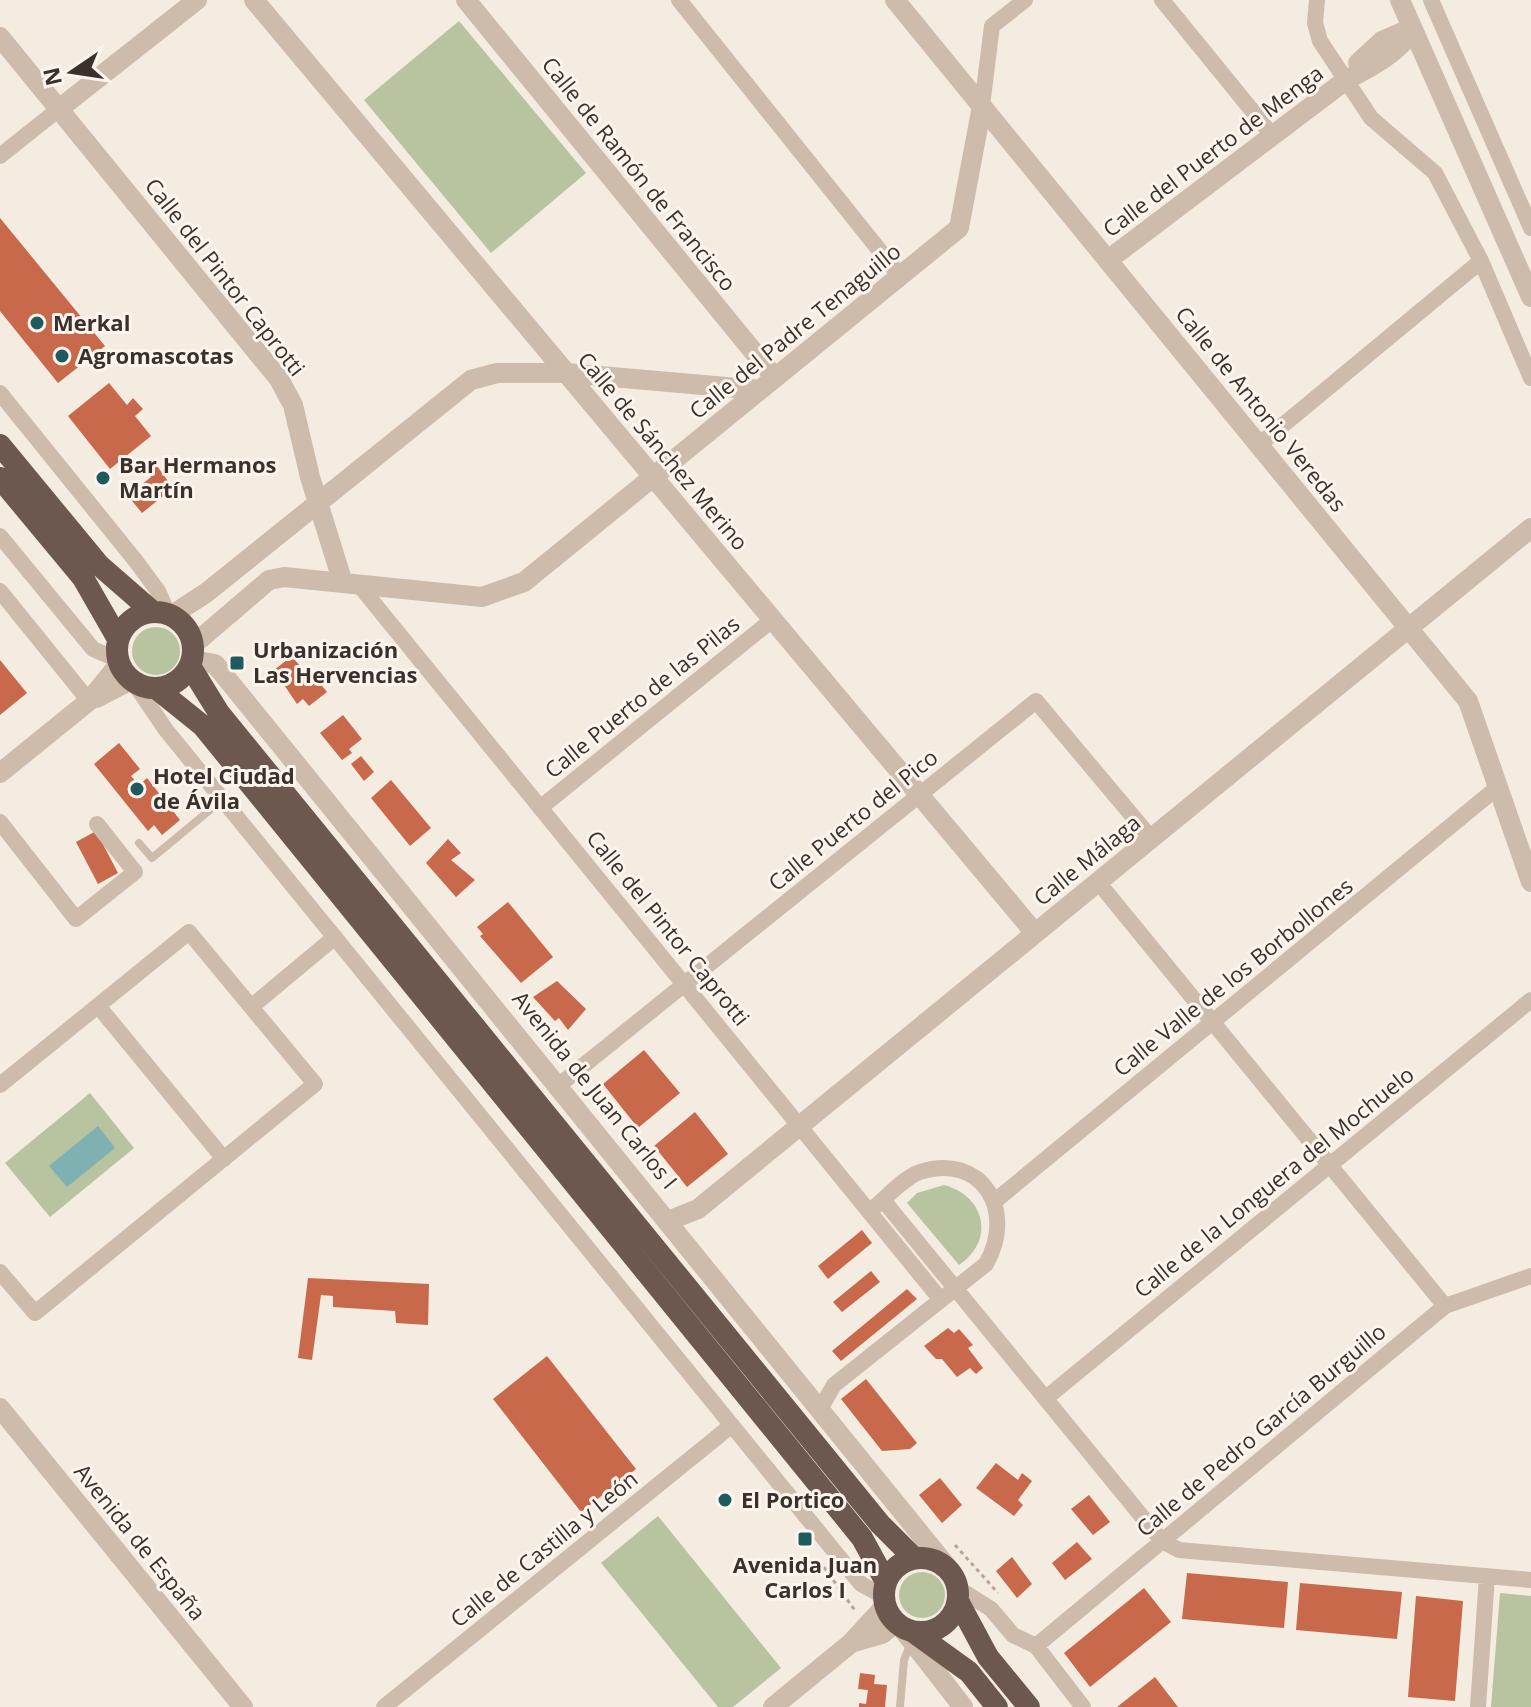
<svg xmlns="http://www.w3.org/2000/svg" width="1531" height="1707" viewBox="0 0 1531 1707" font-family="'Open Sans',sans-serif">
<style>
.green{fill:#b8c4a0}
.water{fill:#7fb0b2}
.building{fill:#c8694b}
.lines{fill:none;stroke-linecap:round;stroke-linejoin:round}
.path{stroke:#b9a596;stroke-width:3;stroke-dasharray:4 4;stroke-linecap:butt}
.service{stroke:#cdbbac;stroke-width:8}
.minor{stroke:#cdbbac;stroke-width:16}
.tertiary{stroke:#cdbbac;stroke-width:20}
.trunk{stroke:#6c584f;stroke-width:22}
.poi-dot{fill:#1f5a5e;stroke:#fbf5ee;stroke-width:3}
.labels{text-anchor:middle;stroke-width:6;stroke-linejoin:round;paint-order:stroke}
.street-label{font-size:22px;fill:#3b302b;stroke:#fbf5ee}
.poi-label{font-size:22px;font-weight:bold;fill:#3b302b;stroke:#fbf5ee;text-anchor:start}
</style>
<rect width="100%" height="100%" fill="#f4ebe1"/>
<path class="green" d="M459,21L586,173L491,253L364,100Z
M132 651a24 24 0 1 1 48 0a24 24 0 1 1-48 0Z
M90,1093L134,1148L50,1217L5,1163Z
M944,1185C986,1196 995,1241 959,1265L907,1203L917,1193Z
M658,1516L781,1668L733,1707H718L601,1563Z
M899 1595a23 23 0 1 1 46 0a23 23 0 1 1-46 0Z
M1500,1593L1531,1596V1707H1491Z"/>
<path class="water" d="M98,1126L115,1148L67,1187L49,1166Z"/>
<path class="building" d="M0,218L105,346L58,383L0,311Z
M109,383L127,405L133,398L143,409L135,416L151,436L110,469L68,416Z
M157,466L173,488L142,513L128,496L151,477L149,473Z
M292,656L303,670L307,667L327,692L309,706L303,699L297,704L274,670Z
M0,660L27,693L0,715Z
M343,715L362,739L349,749L352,753L342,760L320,733Z
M119,743L140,769L131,776L139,785L147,778L180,820L162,835L154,825L148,831L94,764Z
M361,756L374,772L364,781L351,764Z
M391,780L431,828L410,846L371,798Z
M96,831L118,873L98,884L76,842Z
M448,839L461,853L451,860L475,880L456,897L426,863Z
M508,902L553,957L521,983L480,936L483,934L477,927Z
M557,981L586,1009L568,1030L559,1018L555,1021L533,997Z
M644,1050L680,1093L638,1128L603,1084Z
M695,1112L728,1154L687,1187L654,1146Z
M862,1230L872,1243L828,1279L818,1266Z
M871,1271L880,1282L842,1312L833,1302Z
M308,1278L429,1284L428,1325L396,1323L395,1311L333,1307V1296L321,1295L312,1360L298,1358Z
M907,1289L917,1299L841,1361L832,1351Z
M948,1328L954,1333L959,1329L973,1345L968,1348L983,1368L976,1374L970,1368L957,1377L942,1359H936L924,1346Z
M547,1356L636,1469L581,1512L493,1399Z
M866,1379L917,1443L910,1449L882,1451L841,1399Z
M996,1463L1018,1480L1022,1473L1032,1481L1018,1500L1023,1505L1014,1516L976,1488Z
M940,1478L962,1505L942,1523L919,1495Z
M1089,1495L1110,1522L1093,1535L1071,1509Z
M1077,1542L1092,1559L1065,1580L1052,1563Z
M1012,1557L1032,1584L1017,1598L996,1571Z
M1187,1573L1288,1582L1284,1628L1182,1619Z
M1300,1583L1402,1592L1397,1639L1296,1630Z
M1144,1588L1171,1622L1090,1687L1064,1653Z
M1416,1596L1463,1601L1455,1701L1408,1697Z
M860,1673L875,1675L874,1684L887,1685L885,1707H859V1703L866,1704L868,1690L858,1689Z
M1155,1677L1178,1707H1117Z"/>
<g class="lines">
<path class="path" d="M955,1545L998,1593
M824,1567L856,1612"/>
<path class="service" d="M139,843L152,858L222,800
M900,1707L904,1660L910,1645"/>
<path class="minor" d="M679,0L900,276
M1162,0L1272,135
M1317,0L1315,23L1320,41L1371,118L1435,173L1481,261L1531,378
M1431,0L1531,228
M982,106L992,26L1025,0
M0,156L59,109
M0,393L135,560L158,591L168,614
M1259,445L1481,261
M0,536L93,649L118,660
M359,585L941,1300
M0,591L89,701
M134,683L166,730L861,1584L883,1596
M540,808L772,620
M0,822L76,919L135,872L97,824
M1098,882L1445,1306
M99,1007L224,1159
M251,1007L335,937
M0,1085L189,932L315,1084L35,1313L0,1272
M558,1086L1036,701L1151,838
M883,1200L1162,1541L1179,1550L1531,1580
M995,1201L1498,787
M1046,1398L1531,1000
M820,1409L834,1385L986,1264C1017,1210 981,1152 920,1172C905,1177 889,1195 876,1206
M959,1589L991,1609L1013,1635L1036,1646L1083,1707
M1036,1646L1445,1306L1531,1276
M384,1707L732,1425
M1478,1707L1487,1576"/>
<path class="tertiary" d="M254,0L1035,933
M466,0L775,378
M895,0L1468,701L1531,882
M1400,0L1531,297
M0,37L279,379L293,405L310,477L343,583
M1358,63L1382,41L1410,29
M59,109L197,0
M1108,260L1346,80C1371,67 1399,53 1413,29
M172,615L206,593L471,380L497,373H566L760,390
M193,645L269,580L284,577L482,597L524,582L959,228L982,106
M193,660L215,664L948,1568
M96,698L131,680
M0,773L89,701L119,664
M668,1221L698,1209L1531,528
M0,1408L243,1707
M901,1627L963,1707
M851,1643L882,1634L896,1623
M773,1707L851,1643L885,1606"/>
<path class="trunk" d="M0,445L99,565L153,612
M0,478L83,578L118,639
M117 650a38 38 0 1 1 76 0a38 38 0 1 1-76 0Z
M190,666L219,713L880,1524L914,1558
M157,689L203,726L862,1538L886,1582
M884 1595a37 37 0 1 1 74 0a37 37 0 1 1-74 0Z
M959,1603L988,1657L1029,1707
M915,1633L969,1672L997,1707"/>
</g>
<g class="poi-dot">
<circle cx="37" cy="323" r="8"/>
<circle cx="62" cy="356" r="8"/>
<circle cx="103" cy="478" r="8"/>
<rect x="229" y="655" width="16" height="16" rx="4"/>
<circle cx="137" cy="789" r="8"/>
<circle cx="725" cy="1500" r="8"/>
<rect x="797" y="1531" width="16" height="16" rx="4"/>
</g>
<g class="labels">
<g class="street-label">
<text transform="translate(1213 151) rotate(-37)" y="8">Calle del Puerto de Menga</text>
<text transform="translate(639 174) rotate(51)" y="8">Calle de Ramón de Francisco</text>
<text transform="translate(225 277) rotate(52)" y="8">Calle del Pintor Caprotti</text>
<text transform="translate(795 331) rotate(-39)" y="8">Calle del Padre Tenaguillo</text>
<text transform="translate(1261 409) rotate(51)" y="8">Calle de Antonio Veredas</text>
<text transform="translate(663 451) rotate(50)" y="8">Calle de Sánchez Merino</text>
<text transform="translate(642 697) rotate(-39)" y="8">Calle Puerto de las Pilas</text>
<text transform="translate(853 820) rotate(-39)" y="8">Calle Puerto del Pico</text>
<text transform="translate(1087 860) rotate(-39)" y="8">Calle Málaga</text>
<text transform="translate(668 928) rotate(51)" y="8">Calle del Pintor Caprotti</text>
<text transform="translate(1233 977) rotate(-39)" y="8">Calle Valle de los Borbollones</text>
<text transform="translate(595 1090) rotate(51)" y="8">Avenida de Juan Carlos I</text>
<text transform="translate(1274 1182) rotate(-39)" y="8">Calle de la Longuera del Mochuelo</text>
<text transform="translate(1261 1430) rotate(-40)" y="8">Calle de Pedro García Burguillo</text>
<text transform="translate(140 1542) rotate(51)" y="8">Avenida de España</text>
<text transform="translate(544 1549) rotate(-39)" y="8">Calle de Castilla y León</text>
</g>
<g class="poi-label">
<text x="53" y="331">Merkal</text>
<text x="78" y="364">Agromascotas</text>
<text x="119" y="473">Bar Hermanos<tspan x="119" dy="25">Martín</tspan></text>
<text x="253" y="658">Urbanización<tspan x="253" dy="25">Las Hervencias</tspan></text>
<text x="153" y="784">Hotel Ciudad<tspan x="153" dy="25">de Ávila</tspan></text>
<text x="741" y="1508">El Portico</text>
<text x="805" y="1573" text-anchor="middle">Avenida Juan<tspan x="805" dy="25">Carlos I</tspan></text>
</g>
</g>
<g transform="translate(72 72) rotate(257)" stroke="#fbf5ee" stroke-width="6" paint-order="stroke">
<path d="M0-6L14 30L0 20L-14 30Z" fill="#3b302b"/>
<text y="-12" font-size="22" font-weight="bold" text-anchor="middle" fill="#3b302b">N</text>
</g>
</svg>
